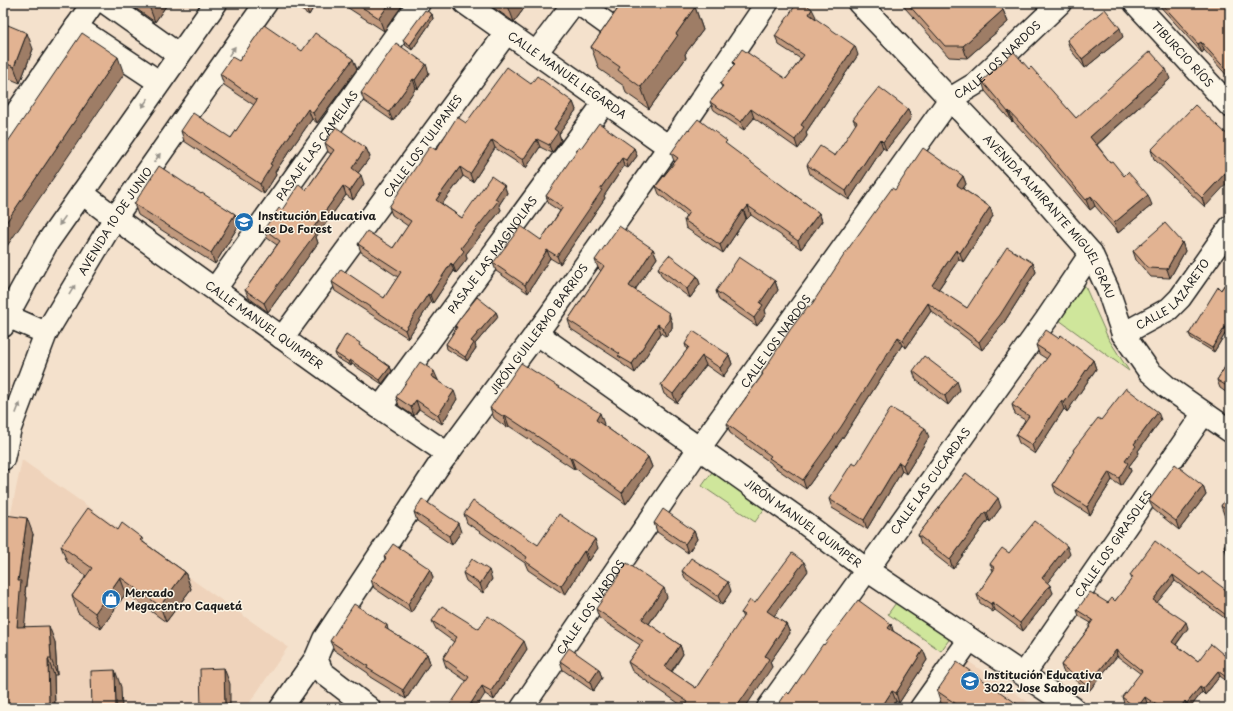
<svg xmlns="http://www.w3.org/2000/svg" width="1233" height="711" viewBox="0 0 1233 711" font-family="'Playpen Sans',sans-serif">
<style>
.built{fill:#efd3bb}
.grass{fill:#cfe69b;stroke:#76815c}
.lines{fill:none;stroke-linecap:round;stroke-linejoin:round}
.minor-casing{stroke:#1c1c1c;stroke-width:25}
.minor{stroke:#fcf5e5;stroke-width:22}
.wall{fill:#c29a7e;stroke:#1c1c1c}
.shaded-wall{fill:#9e7d66;stroke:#1c1c1c}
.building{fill:#e2b392;stroke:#1c1c1c}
.oneway{fill:#97938b}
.labels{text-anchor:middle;stroke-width:3;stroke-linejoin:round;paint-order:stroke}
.street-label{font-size:11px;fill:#1c1c1c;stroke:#fcf5e5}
.poi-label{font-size:11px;font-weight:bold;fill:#1c1c1c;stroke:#fcf5e5;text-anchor:start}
</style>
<rect width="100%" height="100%" fill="#f4e1cc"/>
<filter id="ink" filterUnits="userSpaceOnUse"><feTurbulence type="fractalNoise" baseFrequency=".025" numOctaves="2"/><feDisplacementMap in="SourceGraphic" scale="8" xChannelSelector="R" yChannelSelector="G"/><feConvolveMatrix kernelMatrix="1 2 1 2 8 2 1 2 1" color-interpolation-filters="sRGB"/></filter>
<g filter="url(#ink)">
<path class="built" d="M22,460L288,647L246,708H3V551Z
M959,655L1037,708H925Z"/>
<path class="grass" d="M1084,284L1108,338L1129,371L1059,320Z
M712,472L765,508L755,522L702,486Z
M898,600L951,637L941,651L888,614Z"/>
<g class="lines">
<defs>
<g id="minor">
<path d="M106,3L179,55"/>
<path id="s1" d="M465,3L669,147"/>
<path id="s2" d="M859,3L1035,189L1091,253L1108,290L1123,334L1149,371L1167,387L1230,431"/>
<path id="s3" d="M1135,3L1230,106"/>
<path d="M76,27L159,82"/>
<path d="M536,53L573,4L581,5L613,28"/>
<path d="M3,132L93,3"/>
<path id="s4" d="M82,193L115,218L380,408L448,454"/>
<path id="s5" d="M215,289L419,3"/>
<path d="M7,316L46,333"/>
<path d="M3,326L7,316L47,243L216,3"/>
<path id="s6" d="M536,333L803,522L867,570L1073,708"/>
<path id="s7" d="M1123,334L1169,309L1180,298L1230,227"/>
<path id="s8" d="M282,338L507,32"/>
<path id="s9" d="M380,408L605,102"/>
<path id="s10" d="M3,459L10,428L46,333L115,218L266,3"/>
<path d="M316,658L322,672L369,708"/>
<path id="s11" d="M1024,674L1204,413"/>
<path id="s12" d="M281,708L316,658L324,639L437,468L550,315L669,147L767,3"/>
<path id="s13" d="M522,708L698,450L950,99L975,84L1060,3"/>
<path id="s14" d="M768,708L1046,320L1091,253"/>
<path d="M921,708L970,639"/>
</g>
</defs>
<use href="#minor" class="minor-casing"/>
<use href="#minor" class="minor"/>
</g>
<path class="wall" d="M128,3H168L155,22Z
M290,3H316L309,15Z
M342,3H404L384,31L342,4Z
M487,3H528L514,22Z
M607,3H689L695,7L703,30L685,54L686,58L649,109L626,93L624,86L599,69L591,47L617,10Z
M903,3H997L1003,10L1008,22L967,58L949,57L905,8Z
M1157,3H1230V79L1204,50L1202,53Z
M432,14L433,19L412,50L405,45L403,40Z
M816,17L815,19L858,55L806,132L807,136L798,149L754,118L744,130L714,110L710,102L722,87L720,84L734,65L733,62L786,79L801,59L779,45L775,36Z
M3,23L33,49L20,83L3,76Z
M1123,37L1085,68L1070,49L1067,40Z
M302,51L357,69L317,123L312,119L275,172L276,175L264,194L184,141L181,131L231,138L254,105L224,85L220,74L239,61Z
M1029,69L1076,118L1170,79L1097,145L1110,162L1124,176L1152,205L1118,233L1095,206L1090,210L1040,150L1013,121L1012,122L985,91L982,81Z
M429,73L418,89L416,88L393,121L364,101L361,93Z
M531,84L573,102L576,110L559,134L561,140L552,153L540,147L526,168L495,148L473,182L463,176L442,204L462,218L504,185L507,193L499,205L501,210L466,254L467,259L456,273L454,271L433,303L431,302L408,338L335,291L332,282L384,298L398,277L361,252L358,244L393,248L408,226L392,215L389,207L436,150L466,123Z
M908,109L911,118L886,150L883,148L849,200L810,174L807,165L835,156L856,125L853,119Z
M1230,137L1205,207L1154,159L1151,150Z
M325,143L366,148L370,157L358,173L364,184L353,200L346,195L316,237L318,243L268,312L249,298L245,290L277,245L267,238L264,229L282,210L306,190L331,154L328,152Z
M728,146L819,213L822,221L801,249L751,215L747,219L746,218L723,253L686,228L684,220L686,216L659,194L656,186L675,162L674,161L671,153Z
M581,148H634L637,156L628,168L624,166L604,196L605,198L560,264L550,258L528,293L496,271L493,263L541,240L560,211L549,204L546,196Z
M963,176L966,184L963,189L990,207L993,216L963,262L959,259L938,290L967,308L1033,263L1036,272L1003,324L982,350L931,311L906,348L902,345L844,436L806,489L773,466L771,463L730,433L727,424L762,375V373L810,307Z
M201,194L235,214L239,225L215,264L138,215L134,204Z
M1182,242L1185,251L1170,278L1151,277L1136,260L1133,251Z
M653,249L657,258L635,290L672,322V328L666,337L661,333L635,373L622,364L620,361L571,329L568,320L601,271L598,268L595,260Z
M658,268L697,276L700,284L690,298L662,277Z
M1230,277V326L1214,352L1191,338L1189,334Z
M775,281L778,290L765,310L766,314L757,326L719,300L716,291Z
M496,312L498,317L475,344L476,348L467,361L447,349L446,344L456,329L455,326Z
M1058,338L1093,360L1096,369L1067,412L1064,409L1035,454L1019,443L1016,435L1025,420L1015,414L1012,405L1047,359L1039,354L1036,345Z
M685,344L729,355L732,364L723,377L706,365L677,403L664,394L661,385L687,350Z
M362,347L390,367L392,371L382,384L352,364L351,366L337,358L335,353Z
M1230,359V395L1220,388L1217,380Z
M913,371L960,390L948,405L916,380Z
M438,380L457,399L442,424L419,409L414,416L399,406L396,397Z
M490,408L604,424L603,425L648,457L652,467L626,504L575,468L574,469L509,426L507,428L494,418Z
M1101,420H1161L1138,451L1139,453L1129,466L1131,471L1121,486L1112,480L1090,515L1056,493L1053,485L1074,452L1073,450Z
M929,437L906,474L902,471L867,529L832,508L829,499L856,465Z
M966,473L1001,507L990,522L988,520L953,569L921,544L918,535Z
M1203,486L1206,495L1179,530L1153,509L1149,501Z
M1230,493V521L1225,517L1221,506Z
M414,512L461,532L452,545L417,521Z
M464,514L538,545L598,548L589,561L587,560L565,595L528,570L525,563L467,523Z
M654,523L694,531L697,539L688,553L657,532Z
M118,530L142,538L143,542L185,572L191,589L166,622L126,593L101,629L78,613L72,596L86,576L67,562L61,546Z
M33,534L25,592L27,598L24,626L55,642L57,675H54L55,708H3Z
M1230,538V559L1228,557L1224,546Z
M1009,553L1070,554L1047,583L1053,593L1023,631L995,610L993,612L980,603L977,595L993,571L990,564Z
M384,557L430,569L433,578L411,613L374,588L371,580L385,559Z
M682,571L731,591L722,605L686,580Z
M808,571L774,616L786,624L790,633L770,662L772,667L684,707L632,671L628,662L640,645L599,618L596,609L667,597L649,624L680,645L683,654L672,672L696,688L743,618L741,613L755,603Z
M463,573L492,579L483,593L466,581Z
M1130,575H1200L1230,593V622L1175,581L1157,602L1188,628L1176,645L1198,661L1230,660V684L1220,676L1205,695L1202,692L1190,708H1188L1187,707L1186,708H1155L1147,703L1143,708H1131L1124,703L1122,697L1141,674L1117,656L1089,691L1063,671L1061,665L1089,628V626L1091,623L1079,616L1077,610L1108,603L1115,601L1132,579Z
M432,621L479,629L527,649L494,700L446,667L443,658L454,642L436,629Z
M891,624L893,631L923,650L927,660L899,703L896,701L891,708H779L778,705L789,694L824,645Z
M387,625L388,630L427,654L430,663L406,699L370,677L368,673L334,650L330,641Z
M560,661L599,669L602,678L593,691L563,670Z
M937,691L1023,708H948L941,703Z"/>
<path class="shaded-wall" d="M151,3H168L155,22L149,6Z
M307,3H316L309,15L305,6Z
M390,3H404L384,31L379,18Z
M507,3H528L514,22Z
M695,7L703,30L685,54L686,58L649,109L641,87L676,34Z
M812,9L816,17L812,23L809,14Z
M1003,10L1008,22L967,58L963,46Z
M432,14L433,19L412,50L410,45Z
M1120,28L1123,37L1085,68L1082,59Z
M27,33L33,49L20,83L14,67Z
M1201,42L1204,50L1202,53L1198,44Z
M855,46L858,55L806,132L807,136L798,149L795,140L801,125Z
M118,57L124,74L3,252V227Z
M353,59L357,69L317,123L313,113Z
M426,64L429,73L418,89L415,80Z
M1166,69L1170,79L1094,147L1090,137Z
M413,79L416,88L393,121L389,112Z
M573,102L576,110L559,134L561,140L552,153L549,145L554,129L556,126Z
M308,109L312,119L275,172L276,175L264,194L260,184L270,164Z
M751,109L754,118L744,130L741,122Z
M908,109L911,118L886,150L883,142Z
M1009,111L1013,121L1012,122L1008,112Z
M537,139L540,147L526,168L523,160Z
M880,139L883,148L849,200L846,191Z
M492,140L495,148L473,182L470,174Z
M366,148L370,157L355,177L352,168Z
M634,148L637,156L628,168L626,160Z
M622,158L624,166L604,196L605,198L560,264L557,256L600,189Z
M460,167L463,176L439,208L436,200Z
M1230,168V180L1205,207L1202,198Z
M361,175L364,184L353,200L350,191Z
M963,176L966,184L960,193L957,185Z
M504,185L507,193L499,205L501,210L466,254L467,259L456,273L453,265L461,248Z
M343,186L346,195L316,237L318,243L268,312L264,303L311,231Z
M1148,195L1152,205L1118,233L1114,223Z
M1091,196L1095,206L1090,210L1086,200Z
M748,206L751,215L747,219L744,211Z
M990,207L993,216L963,262L960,253Z
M743,210L746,218L723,253L720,245Z
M819,213L822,221L801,249L798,241Z
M235,214L239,225L215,264L211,253Z
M1182,242L1185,251L1170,278L1167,269Z
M653,249L657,258L632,294L629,286Z
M547,250L550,258L528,293L525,285Z
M956,250L959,259L935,294L932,285Z
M451,263L454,271L433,303L430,295Z
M1033,263L1036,272L1003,324L982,350L979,342Z
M697,276L700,284L690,298L687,289Z
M775,281L778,290L765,310L766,314L757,326L754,318L760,303Z
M428,294L431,302L408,338L405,330Z
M928,303L931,311L906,348L903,340Z
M496,312L498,317L475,344L476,348L467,361L465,357L471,341Z
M669,313L672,322V328L666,337L663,328Z
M1230,319V326L1214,352L1212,348Z
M658,324L661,333L635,373L632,364Z
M898,337L902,345L844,436L806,489L803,480Z
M729,355L732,364L723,377L720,368Z
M702,356L706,365L677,403L673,394Z
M350,360L352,364L351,366L349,362Z
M1093,360L1096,369L1067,412L1064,403Z
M390,367L392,371L382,384L380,380Z
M434,371L438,380L431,376Z
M957,381L960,390L948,405L945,396Z
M454,391L457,399L442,424L438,415Z
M416,400L419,409L414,416L411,407Z
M1061,401L1064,409L1035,454L1032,445Z
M1158,412L1161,420L1138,451L1139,453L1129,466L1131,471L1121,486L1119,478L1125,461L1134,444Z
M600,413L604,424L600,430L596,420Z
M505,415L509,426L507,428L504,417Z
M925,428L929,437L906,474L903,465Z
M571,457L575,468L574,469L570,458Z
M648,457L652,467L626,504L622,493Z
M899,462L902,471L867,529L864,520Z
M1109,472L1112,480L1090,515L1087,507Z
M1203,486L1206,495L1179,530L1176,521Z
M998,498L1001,507L990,522L987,513Z
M985,512L988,520L953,569L950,560Z
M27,518L33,534L25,592L27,598L23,643L17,627L18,581Z
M458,523L461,532L452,545L449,536Z
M694,531L697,539L688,553L685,544Z
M595,539L598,548L589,561L586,552Z
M1067,546L1070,554L1045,586L1042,578Z
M584,551L587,560L565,595L561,586Z
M804,562L808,571L771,620L767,611Z
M430,569L433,578L411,613L408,604Z
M489,570L492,579L483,593L480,584Z
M185,572L191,589L166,622L160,606Z
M1173,575L1175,581L1155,605L1153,600Z
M120,577L126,593L101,629L95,613Z
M728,582L731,591L722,605L718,596Z
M1050,585L1053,593L1023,631L1020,623Z
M664,588L667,597L646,628L642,619Z
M992,602L995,610L993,612L991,604Z
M1186,622L1188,628L1174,647L1172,642Z
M786,624L790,633L770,662L772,667L745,708H736L765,656Z
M891,624L894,634L888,628Z
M49,626L55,642L57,675L51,659Z
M524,641L527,649L494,700L491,691Z
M680,645L683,654L668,676L665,667Z
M923,650L927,660L899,703L896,693Z
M1116,650L1117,656L1089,691L1087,686Z
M427,654L430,663L406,699L403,690Z
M48,659L54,675L55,708H50L49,705Z
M224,668L230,684V708H225Z
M599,669L602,678L593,691L590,682Z
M115,670L121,687L122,708H116Z
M1218,671L1220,676L1205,695L1203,689Z
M482,686L485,694L476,708H468Z
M1200,687L1202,692L1190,708H1189L1187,703Z
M892,691L896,701L891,708H881Z
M1145,697L1147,703L1143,708H1137Z
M1185,701L1187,707L1186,708H1180Z"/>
<path class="building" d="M145,3H151L149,6Z
M301,3H307L305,6Z
M355,3H390L379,18Z
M622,3H689L695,7L676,34L678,35L641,87L618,70L620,67L591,47Z
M797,3H804L812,9L809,14L855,46L801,125L804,127L795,140L751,109L741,122L710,102L723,86L720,84L735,64L733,62L742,49L786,79L804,55L775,36Z
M907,3H997L1003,10L963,46H945Z
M1161,3H1230V74L1201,42L1198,44Z
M1105,9L1120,28L1082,59L1067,40Z
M425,10L432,14L410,45L403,40Z
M3,23L27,33L14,67L3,62Z
M264,25L302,51L315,33L353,59L313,113L308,109L270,164L272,165L260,184L181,131L193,113L231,138L257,100L220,74L232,57L239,61Z
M82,33L118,57L3,227V149Z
M396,43L426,64L415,80L413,79L389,112L361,93Z
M1150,51L1166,69L1090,137L1110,162L1112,161L1124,176L1128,172L1148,195L1114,223L1091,196L1086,200L1036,140L1009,111L1008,112L982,81L1014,52L1029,69L1031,67L1076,118Z
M507,67L531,84L537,76L573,102L556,126L554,129L558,132L549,145L537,139L523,160L492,140L470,174L460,167L436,200L462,218L491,176L504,185L495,199L498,201L461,248L464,251L453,265L451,263L430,295L428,294L405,330L332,282L341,269L384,298L401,272L358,244L367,231L393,248L411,221L389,207L430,146L436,150L457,117L466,123Z
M879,87L908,109L883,142L880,139L846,191L807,165L820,146L835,156L857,122L853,119Z
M1195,105L1230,137V168L1202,198L1151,150Z
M698,119L727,141L725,143L819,213L798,241L748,206L744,211L743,210L720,245L684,220L689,212L656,186L678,158L671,153L688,129L689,130Z
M599,123L634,148L626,160L622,158L600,189L602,190L557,256L547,250L525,285L493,263L521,226L541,240L563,207L546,196L579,147L581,148Z
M336,127L366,148L352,168L361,175L350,191L343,186L311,231L315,234L264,303L245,290L280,241L264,229L279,208L282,210L299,184L306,190L334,150L325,143Z
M923,148L963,176L957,185L990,207L960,253L956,250L932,285L967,308L1007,247L1033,263L1000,315L979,342L928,303L903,340L898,337L841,427L803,480L769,458L771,456L727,424L763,374L762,373L790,330L808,306L810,307L848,249L892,188L895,190Z
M159,166L201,194L202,193L235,214L211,253L134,204Z
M1165,223L1182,242L1167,269L1148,268L1133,251Z
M619,226L653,249L629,286L669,313V320L663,328L658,324L632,364L618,356L620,354L568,320L604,266L595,260Z
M669,255L697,276L687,289L658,268Z
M739,257L775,281L760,303L763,305L754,318L716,291Z
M1230,277V319L1212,348L1189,334L1218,287L1221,290Z
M477,297L496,312L471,341L474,343L465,357L446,344L457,327L455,326L461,317Z
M1046,330L1058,338L1061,335L1093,360L1064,403L1061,401L1032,445L1016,435L1029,416L1012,405L1050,354L1036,345Z
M693,331L729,355L720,368L702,356L673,394L661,385L689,347L685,344Z
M346,334L360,343L359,345L390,367L380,380L350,360L349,362L335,353Z
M924,356L957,381L945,396L913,371Z
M1230,359V388L1217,380Z
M420,362L434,371L431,376L454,391L438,415L416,400L411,407L396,397Z
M521,363L600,413L596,420L648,457L622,493L571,457L570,458L505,415L504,417L490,408Z
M1126,388L1158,412L1134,444L1136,446L1125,461L1128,463L1119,478L1109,472L1087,507L1053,485L1074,451L1073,450L1098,418L1101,420Z
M891,408L925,428L903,465L899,462L864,520L829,499L852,463L856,465Z
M1175,464L1203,486L1176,521L1149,501Z
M966,473L998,498L987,513L985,512L950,560L918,535Z
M1230,493V512L1221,506Z
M422,499L458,523L449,536L414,512Z
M473,501L538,545L559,514L595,539L586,552L584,551L561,586L525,561L527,557L464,514Z
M88,508L118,530L122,523L142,538L140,540L185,572L160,606L120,577L95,613L72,596L92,568L61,546Z
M663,509L694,531L685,544L654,523Z
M5,515L27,518L18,581H21L17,627L49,626L51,659H48L49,705L22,706L21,708H3V533Z
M1035,521L1067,546L1042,578L1050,585L1020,623L992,602L991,604L977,595L995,568L990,564L1002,548L1009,553Z
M1230,538V551L1224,546Z
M1155,541L1200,575L1202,572L1230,593V618L1173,575L1153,600L1186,622L1172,642L1198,661L1211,644L1230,660V680L1218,671L1203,689L1200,687L1187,703L1185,701L1180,708H1161L1145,697L1137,708H1136L1122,697L1142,671L1116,650L1087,686L1061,665L1090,627L1089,626L1093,620L1077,610L1090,592L1108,603L1112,598L1115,601L1133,577L1130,575Z
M393,544L430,569L408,604L371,580L386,558L384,557Z
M792,553L804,562L767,611L786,624L765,656L769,659L736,708H684L688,702L628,662L643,641L596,609L627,563L664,588L642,619L680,645L665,667L696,688L744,615L741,613L750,600L755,603Z
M691,558L728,582L718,596L682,571Z
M472,559L489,570L480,584L463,573Z
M858,600L891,624L888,628L923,650L896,693L892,691L881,708H782L778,705L787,692L789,694L823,644L824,645Z
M354,604L387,625L385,628L427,654L403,690L367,668L368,666L330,641Z
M442,606L479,629L488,616L524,641L491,691L482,686L468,708H448L469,677L443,658L457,637L432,621Z
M569,648L599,669L590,682L560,661Z
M957,662L1023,708H962L937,691Z
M224,668L225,708H201L200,669Z
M115,670L116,708H92L91,671Z"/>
<defs><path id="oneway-solid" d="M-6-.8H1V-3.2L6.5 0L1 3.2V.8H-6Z"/></defs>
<g class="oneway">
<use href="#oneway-solid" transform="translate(232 51) rotate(-55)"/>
<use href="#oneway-solid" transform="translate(145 103) rotate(125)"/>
<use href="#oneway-solid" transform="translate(157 158) rotate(-55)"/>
<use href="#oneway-solid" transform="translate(62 221) rotate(125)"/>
<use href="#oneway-solid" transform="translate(72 290) rotate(-59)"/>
<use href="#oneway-solid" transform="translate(18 408) rotate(-69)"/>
</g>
</g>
<defs>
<symbol id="school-disc" viewBox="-11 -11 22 22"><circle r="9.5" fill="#1f6fb2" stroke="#fcf5e5"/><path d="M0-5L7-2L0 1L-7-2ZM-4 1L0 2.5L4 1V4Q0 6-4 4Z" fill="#fff"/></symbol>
<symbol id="shop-disc" viewBox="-11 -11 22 22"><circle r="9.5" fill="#1f6fb2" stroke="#fcf5e5"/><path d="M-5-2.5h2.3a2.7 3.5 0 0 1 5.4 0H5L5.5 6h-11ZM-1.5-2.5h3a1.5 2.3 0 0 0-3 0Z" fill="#fff"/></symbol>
</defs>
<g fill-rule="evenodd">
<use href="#school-disc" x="233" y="211" width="22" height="22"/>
<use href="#shop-disc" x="100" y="588" width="22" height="22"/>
<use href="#school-disc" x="959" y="670" width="22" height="22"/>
</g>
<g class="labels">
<g class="street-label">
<text dy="4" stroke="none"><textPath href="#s3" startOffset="70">TIBURCIO RÍOS</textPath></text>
<text dy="4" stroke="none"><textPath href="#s13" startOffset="806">CALLE LOS NARDOS</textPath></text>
<text dy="4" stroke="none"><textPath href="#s1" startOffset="125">CALLE MANUEL LEGARDA</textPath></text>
<text dy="4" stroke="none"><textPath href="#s5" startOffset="176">PASAJE LAS CAMELIAS</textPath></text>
<text dy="4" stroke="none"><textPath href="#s8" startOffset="238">CALLE LOS TULIPANES</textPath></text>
<text dy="4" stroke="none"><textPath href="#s2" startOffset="287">AVENIDA ALMIRANTE MIGUEL GRAU</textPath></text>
<text dy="4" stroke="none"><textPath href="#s10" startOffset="265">AVENIDA 10 DE JUNIO</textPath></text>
<text dy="4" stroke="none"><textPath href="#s9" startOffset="190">PASAJE LAS MAGNOLIAS</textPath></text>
<text dy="4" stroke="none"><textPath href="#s7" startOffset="65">CALLE LAZARETO</textPath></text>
<text dy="4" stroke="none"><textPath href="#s4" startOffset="225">CALLE MANUEL QUIMPER</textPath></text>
<text dy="4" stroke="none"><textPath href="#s12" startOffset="459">JIRÓN GUILLERMO BARRIOS</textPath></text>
<text dy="4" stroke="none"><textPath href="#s13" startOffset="446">CALLE LOS NARDOS</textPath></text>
<text dy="4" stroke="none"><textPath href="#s14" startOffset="279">CALLE LAS CUCARDAS</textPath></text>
<text dy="4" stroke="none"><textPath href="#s6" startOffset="328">JIRÓN MANUEL QUIMPER</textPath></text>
<text dy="4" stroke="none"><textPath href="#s11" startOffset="158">CALLE LOS GIRASOLES</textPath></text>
<text dy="4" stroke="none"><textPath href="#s13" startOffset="122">CALLE LOS NARDOS</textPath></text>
</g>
<g class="poi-label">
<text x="258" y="220">Institución Educativa<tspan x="258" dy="13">Lee De Forest</tspan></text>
<text x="125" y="597">Mercado<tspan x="125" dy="13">Megacentro Caquetá</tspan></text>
<text x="984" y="679">Institución Educativa<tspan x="984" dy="13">3022 Jose Sabogal</tspan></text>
</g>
</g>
<rect width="1233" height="711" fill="none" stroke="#fcf5e5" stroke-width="16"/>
<rect x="8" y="8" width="1217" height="695" fill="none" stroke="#1c1c1c" stroke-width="1.5" filter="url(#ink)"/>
</svg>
